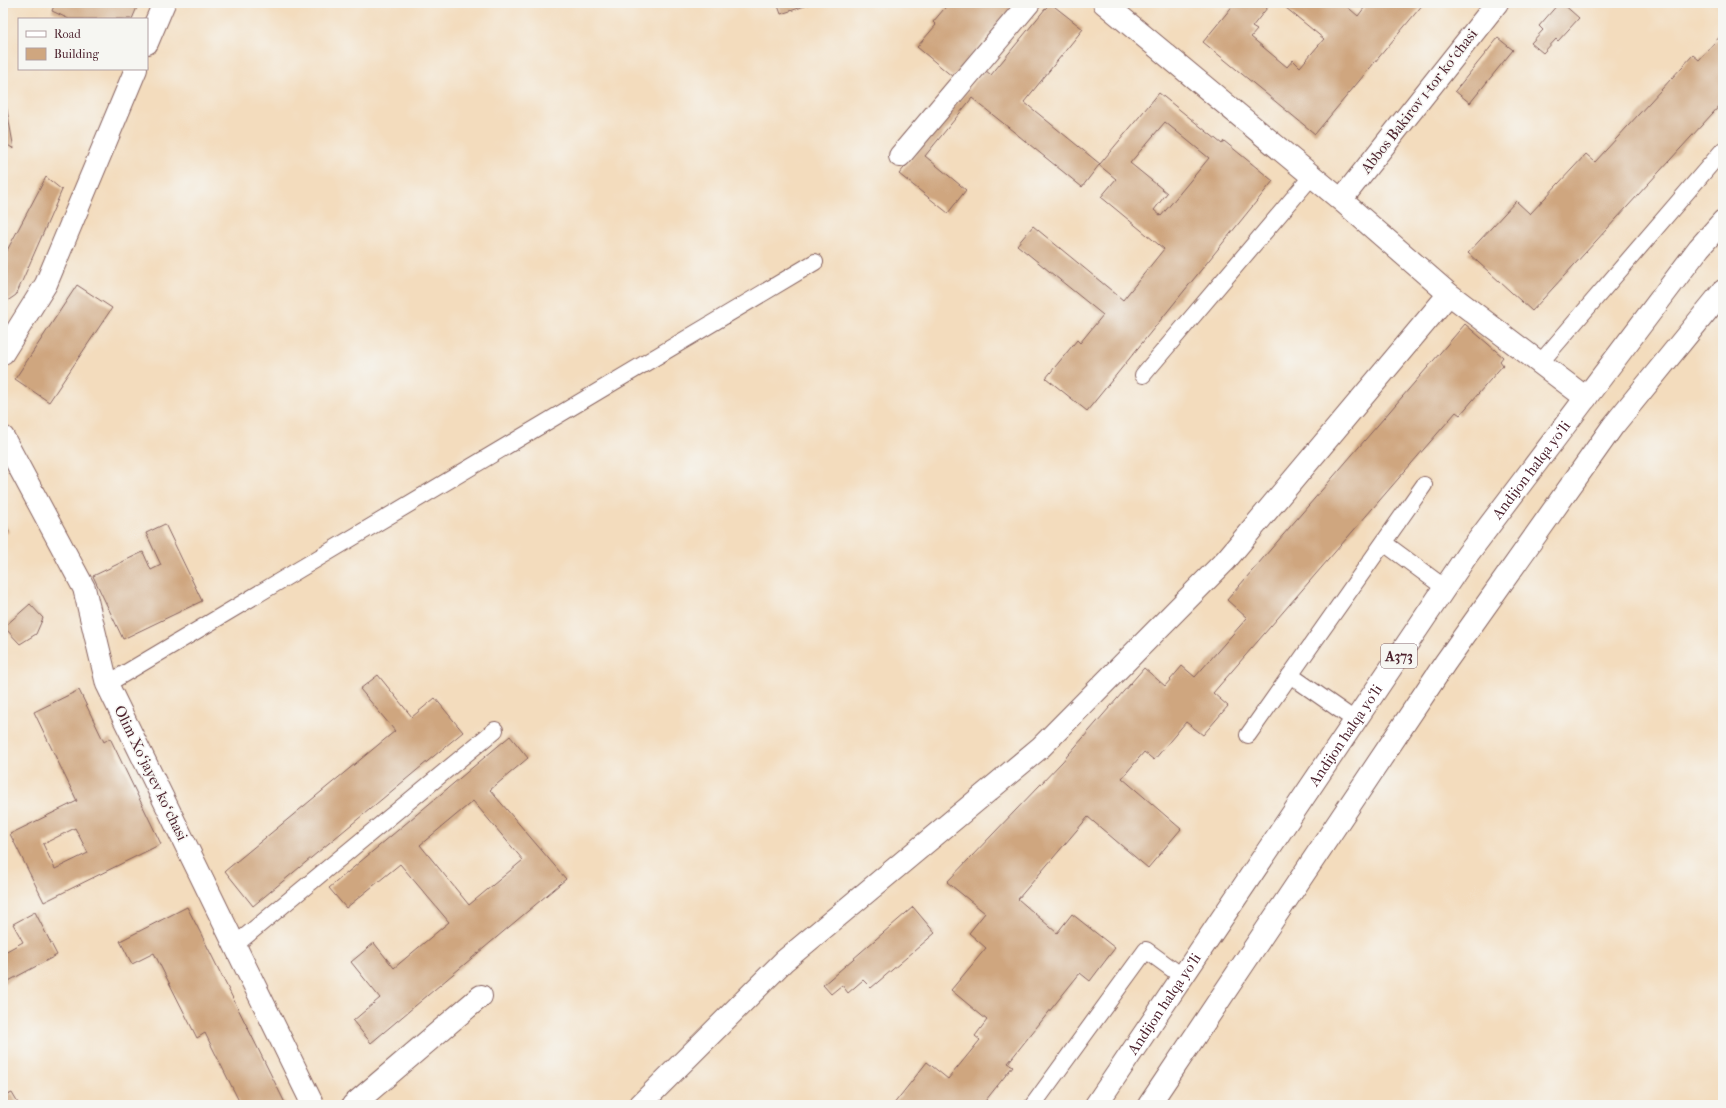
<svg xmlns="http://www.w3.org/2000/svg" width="1726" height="1108" viewBox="0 0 1726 1108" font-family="'IM FELL French Canon',serif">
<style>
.building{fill:#cfa67f;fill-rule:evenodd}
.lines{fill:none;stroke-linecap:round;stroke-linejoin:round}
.service-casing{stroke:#85615e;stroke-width:18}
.minor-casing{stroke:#85615e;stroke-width:24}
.trunk-casing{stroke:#85615e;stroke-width:24}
.service{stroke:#fff;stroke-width:16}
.minor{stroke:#fff;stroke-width:22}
.trunk{stroke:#fff;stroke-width:22}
.labels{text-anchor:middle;stroke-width:3;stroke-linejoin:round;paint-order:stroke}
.shield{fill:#f6f6f2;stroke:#7e6067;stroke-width:1}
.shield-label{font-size:14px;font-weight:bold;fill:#4a1f2b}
.street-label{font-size:15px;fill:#4a1f2b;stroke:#f6f6f2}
</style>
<rect width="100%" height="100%" fill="#f6f6f2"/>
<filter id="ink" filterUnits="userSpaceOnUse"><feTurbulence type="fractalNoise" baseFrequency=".025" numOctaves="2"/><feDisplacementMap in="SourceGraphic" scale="8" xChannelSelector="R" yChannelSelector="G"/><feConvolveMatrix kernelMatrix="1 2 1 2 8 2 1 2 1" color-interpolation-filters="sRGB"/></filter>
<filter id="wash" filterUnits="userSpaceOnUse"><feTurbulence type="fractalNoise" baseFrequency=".012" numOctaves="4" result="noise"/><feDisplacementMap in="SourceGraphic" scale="16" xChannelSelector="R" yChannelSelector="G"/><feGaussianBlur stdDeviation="0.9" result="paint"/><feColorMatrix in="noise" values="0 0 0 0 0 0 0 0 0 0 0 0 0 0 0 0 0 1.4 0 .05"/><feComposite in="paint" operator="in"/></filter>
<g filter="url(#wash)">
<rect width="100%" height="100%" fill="#f3dcbd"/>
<g id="blocks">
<path class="building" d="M55,3H133L138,5L132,19H69L52,11Z
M777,3H814L781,14Z
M949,3H1015L953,77L917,47L936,25L933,22Z
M1050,3L1083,29L1024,102L1100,164L1159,93L1222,144L1224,141L1273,181L1087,411L1046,378L1077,340L1080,343L1103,315L1017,245L1033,226L1123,300L1164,249L1101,197L1116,179L1099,165L1082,187L972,98L925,156L966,190L948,213L899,174L985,70L991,75ZM1165,122L1209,158L1161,216L1154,210L1167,193L1130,163Z
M1235,3H1271L1252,27L1257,30L1251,37L1287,67L1293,60L1300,67L1324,39L1280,3H1343L1358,16L1368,3H1424L1315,134L1203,42Z
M1559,3H1562L1579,18L1558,41L1556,39L1543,53L1531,43L1543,30L1539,26Z
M1723,33V79L1721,80L1723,82V102L1532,311L1468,253L1516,201L1530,214L1586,154L1595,162L1693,55L1699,60Z
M1498,38L1513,50L1470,103L1455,91Z
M3,94H4L14,149L6,144L3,149Z
M46,177L62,190L16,295L3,304V258Z
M77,285L112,308L49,402L15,379Z
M1465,324L1503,357L1500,361L1503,365L1460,415L1456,412L1213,693L1228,706L1203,735L1186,722L1154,760L1144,752L1122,778L1181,829L1148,868L1088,817L1018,899L1057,933L1072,914L1115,948L1090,981L1080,973L1008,1063L1013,1066L982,1105H893L927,1062L948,1079L980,1040L975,1036L987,1020L951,990L986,948L969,933L985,913L947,882L1062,762L1144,668L1165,686L1182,666L1195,677L1247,618L1227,600Z
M3,520L9,532L3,535Z
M165,524L202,601L123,639L93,576L143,552L151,570L161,565L146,533Z
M30,604L43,618L36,634L20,644L4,627Z
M378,675L412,717L435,698L463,732L253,906L225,871L395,731L360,689Z
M79,690L104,742L110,738L161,844L44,902L10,834L77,801L34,712ZM75,828L88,853L55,869L43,844Z
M510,736L528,758L490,790L566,879L371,1043L353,1021L380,998L351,962L374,943L394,968L449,922L400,864L346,908L329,888ZM473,801L523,860L469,905L420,845Z
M187,907L199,930L286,1105H241L205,1033L197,1038L154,953L132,964L120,941Z
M913,907L935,933L871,988L863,980L848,993L842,985L831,994L823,985Z
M35,912L57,955L3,984V953L23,942L13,924Z
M3,1093L5,1096L12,1093L19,1105H3Z"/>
</g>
</g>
<g filter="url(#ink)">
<use href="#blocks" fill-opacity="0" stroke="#85615e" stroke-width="1"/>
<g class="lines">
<defs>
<path id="service" d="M1540,363L1723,150
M1143,375L1312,176
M1384,543L1445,588
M1290,675L1356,721
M107,684L815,262
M1248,735L1424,485
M235,945L495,730
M1033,1105L1146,950L1183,977"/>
<path id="minor" d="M1104,3L1341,200L1449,294L1586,398
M147,43L164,3
M900,156L1029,3
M1341,200L1497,3
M3,353L46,284L136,69
M3,437L84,588L107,684L313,1105
M353,1105L481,996
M640,1105L784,961L1041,747L1226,560L1449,294"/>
<g id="trunk">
<path id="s1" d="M1096,1105L1467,555L1699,248L1723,221"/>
<path d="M1149,1105L1445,663L1613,426L1723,291"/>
</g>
</defs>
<use href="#service" class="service-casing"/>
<use href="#minor" class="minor-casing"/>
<use href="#trunk" class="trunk-casing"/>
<use href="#service" class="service"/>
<use href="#minor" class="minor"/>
<use href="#trunk" class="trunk"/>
</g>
</g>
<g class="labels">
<rect class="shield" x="1381" y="644" width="36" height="24" rx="3"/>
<g class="shield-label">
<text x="1399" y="661">A373</text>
</g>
<g class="street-label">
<text transform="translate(1419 101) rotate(-52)" y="5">Abbos Bakirov 1-tor koʻchasi</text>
<text dy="5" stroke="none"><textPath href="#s1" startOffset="770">Andijon halqa yo‘li</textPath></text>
<text dy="5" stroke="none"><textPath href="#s1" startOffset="446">Andijon halqa yo‘li</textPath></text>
<text transform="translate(151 773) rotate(64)" y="5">Olim Xoʻjayev koʻchasi</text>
<text dy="5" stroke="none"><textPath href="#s1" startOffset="122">Andijon halqa yo‘li</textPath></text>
</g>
</g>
<rect width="1726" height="1108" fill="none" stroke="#f6f6f2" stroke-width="16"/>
<rect x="18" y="18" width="130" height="52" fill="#f6f6f2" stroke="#b1a0a2"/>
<rect x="26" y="31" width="20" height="6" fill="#ffffff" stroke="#b1a0a2"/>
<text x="54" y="38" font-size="12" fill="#4a1f2b">Road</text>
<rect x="26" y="48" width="20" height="12" fill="#cfa67f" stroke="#b1a0a2"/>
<text x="54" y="58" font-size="12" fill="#4a1f2b">Building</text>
</svg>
